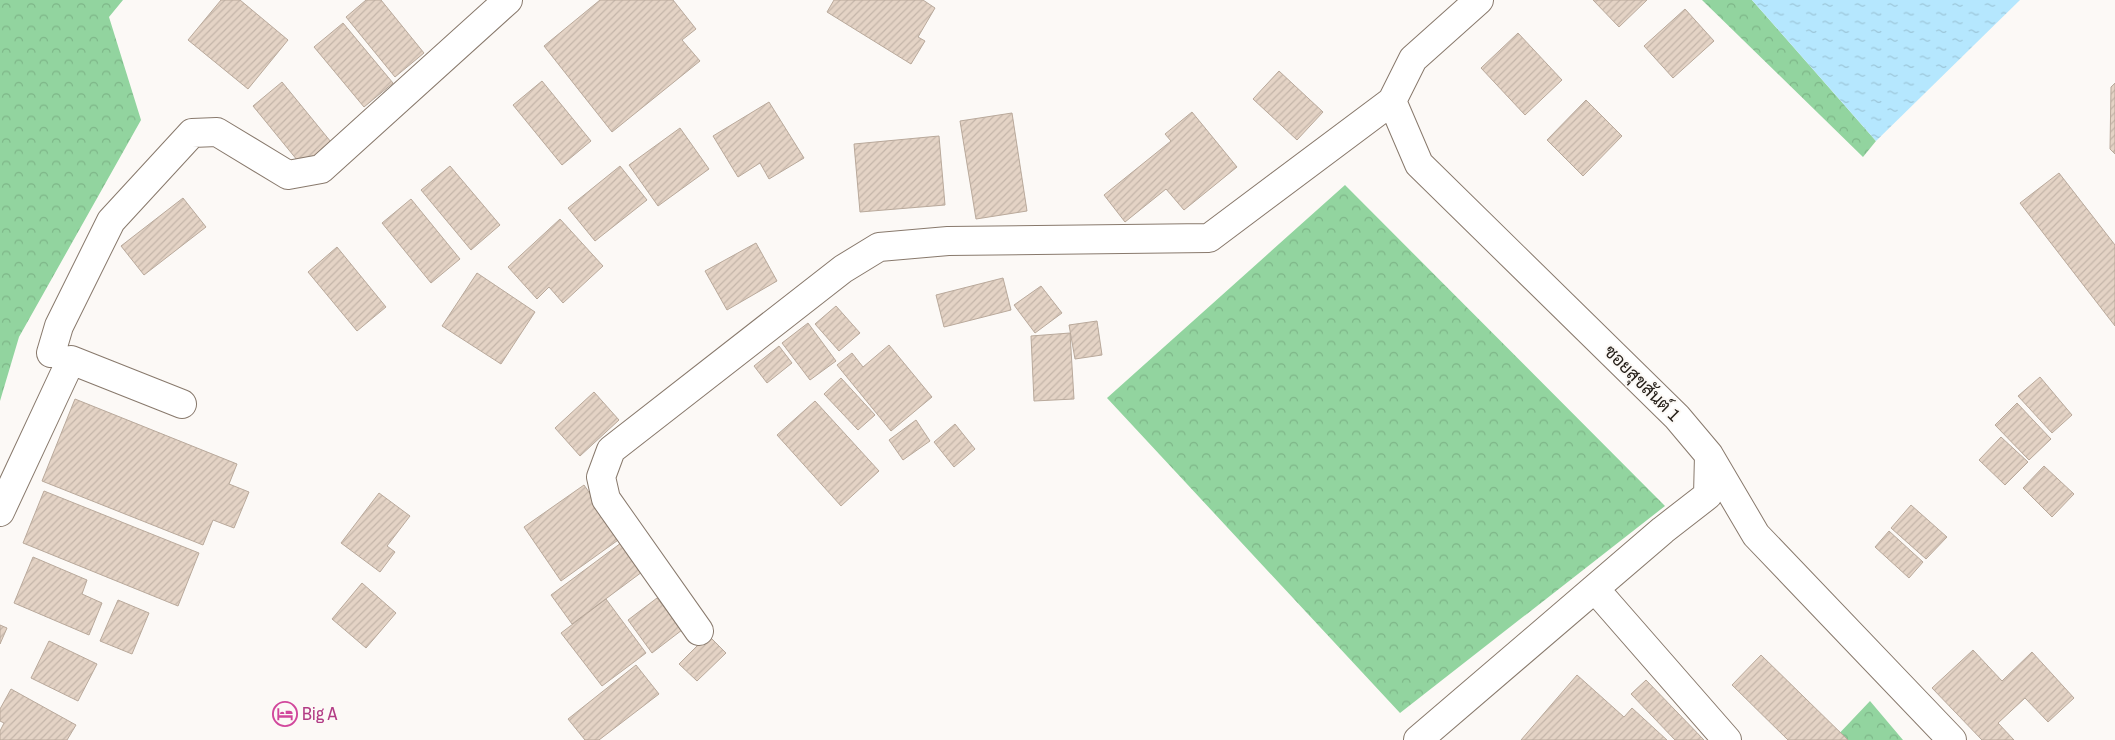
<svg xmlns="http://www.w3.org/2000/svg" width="2115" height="740" viewBox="0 0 2115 740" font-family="'Archivo Narrow',Sarabun,sans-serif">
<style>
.forest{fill:url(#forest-crowns)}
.water{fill:url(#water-ripples)}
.building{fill:url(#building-hatch);stroke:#b9a99b}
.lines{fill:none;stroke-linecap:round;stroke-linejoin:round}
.minor-casing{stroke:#88796c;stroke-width:30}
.minor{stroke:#fff;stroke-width:28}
.labels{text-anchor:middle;stroke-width:4;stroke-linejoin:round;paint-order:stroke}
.street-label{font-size:18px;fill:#27211b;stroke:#fcf9f6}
.hotel-label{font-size:18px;fill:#b23c85;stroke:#fcf9f6;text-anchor:start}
</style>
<defs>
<pattern id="forest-crowns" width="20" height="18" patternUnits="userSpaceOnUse" patternTransform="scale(1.25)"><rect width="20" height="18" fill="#92d49f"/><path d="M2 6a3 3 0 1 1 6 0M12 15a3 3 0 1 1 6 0" fill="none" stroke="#7eb688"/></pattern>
<pattern id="water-ripples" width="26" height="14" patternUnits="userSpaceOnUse" patternTransform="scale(1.25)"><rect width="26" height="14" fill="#b5e7fe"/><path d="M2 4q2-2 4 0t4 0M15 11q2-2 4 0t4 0" fill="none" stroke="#9cc6d9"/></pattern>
<pattern id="building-hatch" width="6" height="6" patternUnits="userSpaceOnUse" patternTransform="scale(1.25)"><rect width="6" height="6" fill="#e4d3c5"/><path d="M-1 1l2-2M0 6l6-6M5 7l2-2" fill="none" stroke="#c4b5a9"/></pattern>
</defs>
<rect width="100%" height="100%" fill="#fcf9f6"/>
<path class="forest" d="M0,0H123L109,17L141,120L19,337L0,401Z
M1702,0H1752L1876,141L1863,157Z
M1345,185L1665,506L1400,713L1107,398Z
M1870,701L1903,740H1833Z"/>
<path class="water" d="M1752,0H2020L1876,141Z"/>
<path class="building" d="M221,0H240L288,40L248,89L188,40Z
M366,0H381L424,53L395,77L346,17Z
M600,0H673L696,29L682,40L700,61L612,132L544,46Z
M834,0H923L935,8L918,37L925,41L911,64L827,12Z
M1593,0H1647L1619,27Z
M1685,9L1714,41L1673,78L1644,46Z
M343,23L393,83L364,107L314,47Z
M1518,33L1562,80L1525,115L1481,68Z
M1279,71L1323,112L1297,140L1253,99Z
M542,81L591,141L562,165L513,105Z
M282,82L331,142L302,166L253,106Z
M2115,83V154L2110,149L2111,87Z
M1586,100L1622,136L1583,176L1547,140Z
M769,102L804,158L769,179L760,163L738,177L713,136Z
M1192,112L1237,167L1184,210L1166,189L1125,222L1104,195L1171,141L1165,134Z
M1012,113L1027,211L976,219L960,121Z
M680,128L709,169L658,206L629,165Z
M939,136L945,205L860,212L854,144Z
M450,166L500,225L471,250L421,190Z
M620,166L647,200L595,241L568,208Z
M2059,173L2115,245V326L2020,203Z
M183,198L206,227L144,275L121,246Z
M411,199L460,259L431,283L382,223Z
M560,219L603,266L563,303L549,287L537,299L508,267Z
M756,243L777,281L727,310L705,271Z
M337,247L386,307L357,331L308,272Z
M477,273L535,312L501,364L442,326Z
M1003,278L1011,310L944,327L936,295Z
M1041,286L1062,313L1035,333L1014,305Z
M836,306L860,333L839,351L815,324Z
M1097,321L1102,355L1075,359L1069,325Z
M808,323L836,361L810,380L782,343Z
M1070,333L1074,399L1034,401L1031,336Z
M889,345L932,397L891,431L837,365L852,353L863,367Z
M779,346L792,363L767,383L754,366Z
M2040,377L2072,415L2052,433L2018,396Z
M841,378L875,415L858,430L824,394Z
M594,392L619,420L580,456L555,428Z
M75,399L237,464L229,484L249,492L234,528L213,520L203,545L42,481Z
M815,401L879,471L841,506L777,435Z
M2017,403L2051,439L2029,460L1995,425Z
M916,420L930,441L903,460L889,440Z
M955,424L975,449L954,467L934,442Z
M2001,437L2028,462L2005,485L1979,460Z
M2044,466L2074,494L2052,517L2023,488Z
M584,485L621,538L561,581L524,527Z
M44,491L199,553L178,606L23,543Z
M379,493L410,516L387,546L395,552L380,572L341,543Z
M1911,505L1947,537L1926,559L1891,528Z
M1889,531L1923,562L1909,578L1875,547Z
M629,537L650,566L572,624L551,595Z
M33,557L87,580L82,594L102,603L89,635L14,603Z
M362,583L396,613L366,648L332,619Z
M657,598L682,630L652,653L628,620Z
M606,599L646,653L602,686L561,633Z
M118,600L149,613L132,654L100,641Z
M0,625L7,628L0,644Z
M708,635L726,653L697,681L679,664Z
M49,641L97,664L78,701L31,678Z
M1973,650L2002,681L2032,652L2074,698L2048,722L2025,698L1998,723L2014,740H1982L1932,688Z
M1761,655L1848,740H1788L1732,685Z
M636,665L659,694L599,740H585L568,719Z
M1577,675L1624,717L1632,708L1667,740H1521Z
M1646,680L1704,740H1675L1631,694Z
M11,689L76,725L67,740H0V731L4,723L0,721V709Z"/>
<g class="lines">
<defs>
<path id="minor" d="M51,353L59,326L111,221L192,133L217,132L288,175L321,169L508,0
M1709,455L1756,535L1952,740
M0,512L71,360L182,404
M1595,589L1727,740
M699,631L606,499L601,477L611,450L843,269L879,247L948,241L1209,238L1392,101
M1418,740L1663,530L1708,495L1709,455L1677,417L1419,164L1392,101L1413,59L1479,0"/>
</defs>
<use href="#minor" class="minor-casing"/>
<use href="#minor" class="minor"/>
</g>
<defs>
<symbol id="hotel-ring" viewBox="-11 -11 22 22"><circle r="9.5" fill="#fcf9f6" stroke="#d1479c" stroke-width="1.5"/><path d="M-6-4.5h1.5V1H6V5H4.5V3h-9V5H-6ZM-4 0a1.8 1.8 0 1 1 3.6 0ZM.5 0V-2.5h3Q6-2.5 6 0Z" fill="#d1479c"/></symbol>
</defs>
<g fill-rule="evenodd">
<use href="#hotel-ring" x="271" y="700" width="28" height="28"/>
</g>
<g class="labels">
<g class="street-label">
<text transform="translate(1642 383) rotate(45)" y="6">ซอยสุขสันต์ 1</text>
</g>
<g class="hotel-label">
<text x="302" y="720">Big A</text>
</g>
</g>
</svg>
